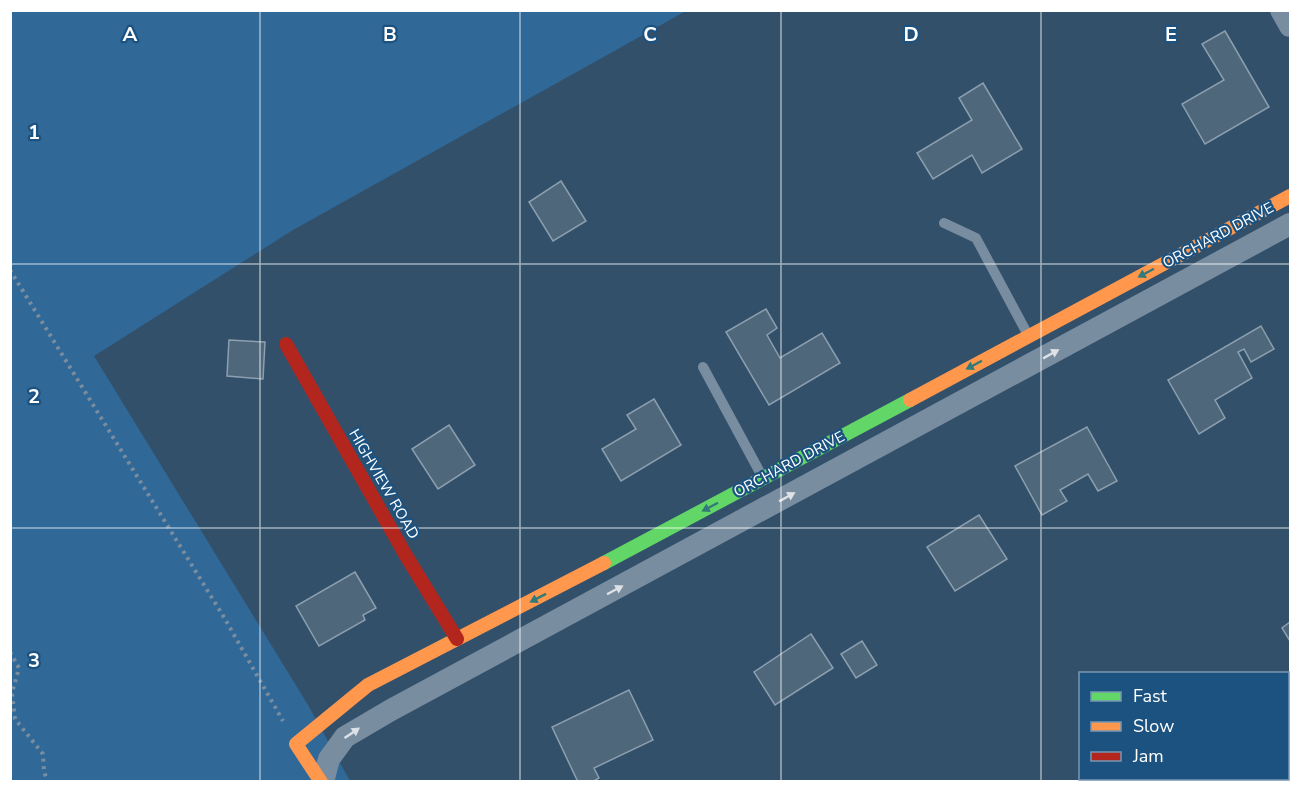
<svg xmlns="http://www.w3.org/2000/svg" width="1301" height="792" viewBox="0 0 1301 792" font-family="'Nunito Sans',sans-serif">
<style>
.green{fill:#306898}
.building{fill:#4f677b;stroke:#8c9faf;stroke-width:1.5}
.lines{fill:none;stroke-linecap:round;stroke-linejoin:round}
.path{stroke:#798da0;stroke-width:4;stroke-dasharray:3 4.5;stroke-linecap:butt}
.lane{stroke:#798da0;stroke-width:10}
.street{stroke:#798da0;stroke-width:22}
.fast{stroke:#63d668;stroke-width:14}
.slow{stroke:#ff974d;stroke-width:14}
.jam{stroke:#b3261e;stroke-width:14}
.oneway{fill:#317a79}
.oneway2{fill:#dee2e7}
.grid{fill:none;stroke:#fff;stroke-width:1.5;stroke-opacity:0.55}
.labels{text-anchor:middle;stroke-width:4.5;stroke-linejoin:round;paint-order:stroke}
.street-label{font-size:15px;fill:#fff;stroke:#1c5280}
.grid-label{font-size:20px;text-anchor:middle;font-weight:bold;fill:#fff;stroke:#1c5280;stroke-width:4.5;stroke-linejoin:round;paint-order:stroke}
</style>
<rect width="100%" height="100%" fill="#33506a"/>
<path class="green" d="M10,11H686L293,230L94,356L308,705L350,781H11Z"/>
<path class="building" d="M1225,31L1269,107L1205,144L1182,104L1224,80L1202,44Z
M983,83L1022,149L982,173L972,155L933,179L917,153L972,120L959,98Z
M561,181L586,221L553,241L529,202Z
M766,309L777,328L767,335L780,358L822,333L840,363L769,405L726,332Z
M1261,326L1274,349L1251,362L1244,349L1238,352L1252,378L1215,400L1225,418L1199,434L1168,380Z
M229,340L265,342L263,379L227,376Z
M654,399L681,445L621,481L602,449L636,429L627,415Z
M449,425L475,465L438,489L412,449Z
M1087,427L1117,481L1098,491L1088,474L1060,490L1067,501L1042,515L1015,466Z
M979,515L1007,559L955,591L927,547Z
M355,572L376,608L363,615L365,620L319,646L296,606Z
M1290,622V641L1282,628Z
M811,634L833,668L775,705L754,672Z
M862,641L877,665L856,678L841,654Z
M629,690L653,740L594,768L599,778L592,782H578L552,727Z"/>
<g class="lines">
<path class="path" d="M10,270L225,619L283,721
M10,652L19,668L12,693L15,719L43,754L44,772L48,782"/>
<path class="lane" d="M944,223L976,238L1028,335
M703,367L763,478"/>
<path class="street" d="M1281,10L1290,26
M323,782L329,759L345,737L391,710L1290,224"/>
<path class="fast" d="M604,563L910,400"/>
<path class="slow" d="M910,400L1290,196
M321,782L296,744L368,685L604,563"/>
<path class="jam" d="M286,344L405,554L457,639"/>
</g>
<defs><path id="oneway-solid" d="M-6-.8H1V-3.2L6.5 0L1 3.2V.8H-6Z" transform="scale(1.5)"/></defs>
<g class="oneway">
<use href="#oneway-solid" transform="translate(1146 273) rotate(152)"/>
<use href="#oneway-solid" transform="translate(974 365) rotate(152)"/>
<use href="#oneway-solid" transform="translate(710 507) rotate(152)"/>
<use href="#oneway-solid" transform="translate(538 598) rotate(153)"/>
</g>
<g class="oneway2">
<use href="#oneway-solid" transform="translate(1051 354) rotate(-29)"/>
<use href="#oneway-solid" transform="translate(787 497) rotate(-29)"/>
<use href="#oneway-solid" transform="translate(615 590) rotate(-28)"/>
<use href="#oneway-solid" transform="translate(352 733) rotate(-34)"/>
</g>
<path class="grid" d="M260,10V782M520,10V782M781,10V782M1041,10V782M10,264H1290M10,528H1290"/>
<g class="labels">
<g class="street-label">
<text transform="translate(1218 235) rotate(-28)" y="5">ORCHARD DRIVE</text>
<text transform="translate(789 464) rotate(-28)" y="5">ORCHARD DRIVE</text>
<text transform="translate(384 484) rotate(60)" y="5">HIGHVIEW ROAD</text>
</g>
</g>
<g class="grid-label">
<text x="130" y="41">A</text>
<text x="390" y="41">B</text>
<text x="650" y="41">C</text>
<text x="911" y="41">D</text>
<text x="1171" y="41">E</text>
<text x="34" y="139">1</text>
<text x="34" y="403">2</text>
<text x="34" y="667">3</text>
</g>
<rect width="1301" height="792" fill="none" stroke="#ffffff" stroke-width="24"/>
<rect x="1079" y="672" width="210" height="108" fill="#1c5280" stroke="#7797b3" stroke-width="1.5"/>
<rect x="1091" y="692" width="30" height="9" fill="#63d668" stroke="#7797b3" stroke-width="1.5"/>
<text x="1133" y="702" font-size="18" fill="#ffffff">Fast</text>
<rect x="1091" y="722" width="30" height="9" fill="#ff974d" stroke="#7797b3" stroke-width="1.5"/>
<text x="1133" y="732" font-size="18" fill="#ffffff">Slow</text>
<rect x="1091" y="752" width="30" height="9" fill="#b3261e" stroke="#7797b3" stroke-width="1.5"/>
<text x="1133" y="762" font-size="18" fill="#ffffff">Jam</text>
</svg>
